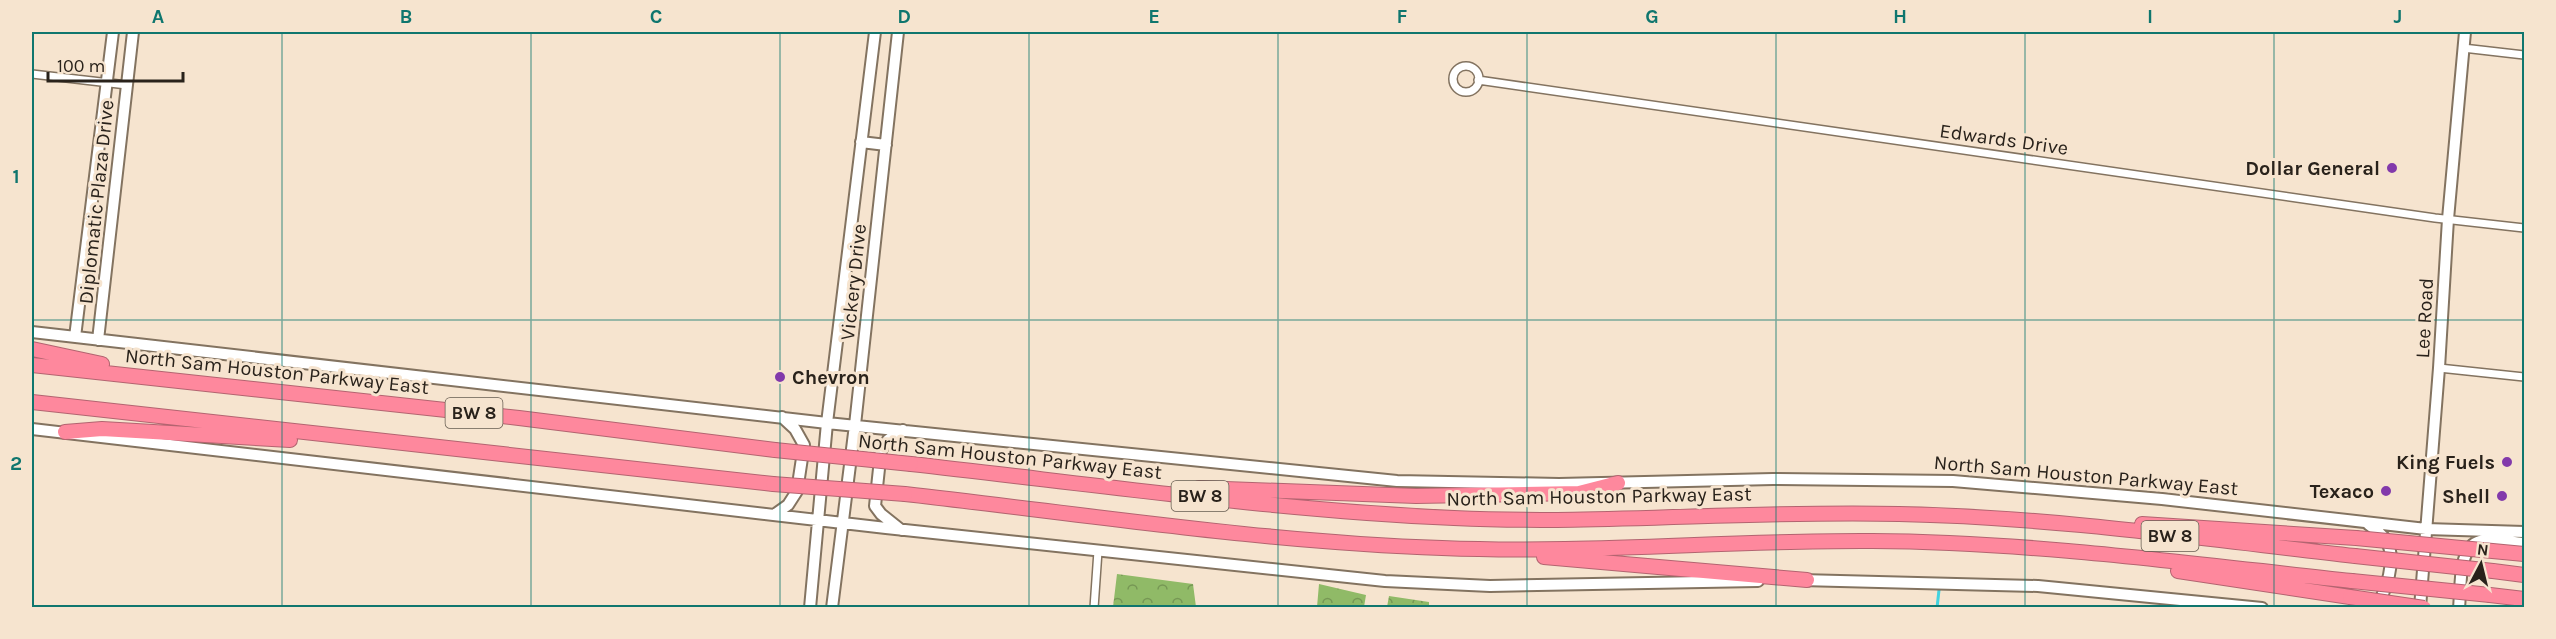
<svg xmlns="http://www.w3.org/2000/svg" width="2556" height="639" viewBox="0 0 2556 639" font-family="Karla,sans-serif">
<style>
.forest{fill:url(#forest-crowns)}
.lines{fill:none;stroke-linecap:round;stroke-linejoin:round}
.stream{stroke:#42d3e0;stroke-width:3}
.street-casing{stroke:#837360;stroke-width:10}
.secondary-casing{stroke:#837360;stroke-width:14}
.highway-casing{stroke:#b36470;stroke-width:16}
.street{stroke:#fff;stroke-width:7}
.secondary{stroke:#fff;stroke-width:10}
.highway{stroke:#fe889d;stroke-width:14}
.highway-bridge-casing{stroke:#b36470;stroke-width:16;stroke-linecap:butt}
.highway-bridge{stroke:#fe889d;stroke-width:14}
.grid{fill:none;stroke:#0f766e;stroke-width:1.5;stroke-opacity:0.55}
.poi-dot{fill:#8239ab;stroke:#f6e4cf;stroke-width:2}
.labels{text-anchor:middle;stroke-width:6;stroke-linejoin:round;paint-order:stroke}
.shield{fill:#f6e4cf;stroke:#665c51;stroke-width:1.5}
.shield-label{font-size:18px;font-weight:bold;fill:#29221b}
.street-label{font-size:20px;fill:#29221b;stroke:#f6e4cf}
.poi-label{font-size:20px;font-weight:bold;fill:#29221b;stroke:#f6e4cf;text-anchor:end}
.neatline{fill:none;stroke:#0f766e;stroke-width:2}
.grid-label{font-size:20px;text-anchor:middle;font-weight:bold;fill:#0f766e}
</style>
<defs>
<pattern id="forest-crowns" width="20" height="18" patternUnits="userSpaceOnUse" patternTransform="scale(1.5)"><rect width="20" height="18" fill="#90ba67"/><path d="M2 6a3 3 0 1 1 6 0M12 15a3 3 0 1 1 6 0" fill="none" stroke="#769754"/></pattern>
</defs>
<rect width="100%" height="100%" fill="#f6e4cf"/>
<path class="forest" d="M1117,574L1193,584L1196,607H1113Z
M1319,584L1366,595L1364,607H1317Z
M1389,596L1429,602V607H1387Z"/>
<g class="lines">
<path class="stream" d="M1937,608L1939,590"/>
<defs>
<path id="street" d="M2463,48L2524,55
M1453 79a13 13 0 1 1 26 0a13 13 0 1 1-26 0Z
M32,74L127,85
M1478,80L2435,218L2524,228
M2439,368L2524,377
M1094,608L1098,551"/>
<path id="secondary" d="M861,142L886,145
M32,332L827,423L1397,481L1559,484L1773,479L1953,481L2162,499L2426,529L2524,532
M75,337L113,32
M98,340L133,32
M32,429L886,528L1385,581L1490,586L1758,581
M774,515L788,505L797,491L804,445L795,429L782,417
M2368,524C2375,529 2381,533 2386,540C2397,558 2387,593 2374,608
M901,530L881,514L875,506L881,450L888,440L903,430
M1801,580L2038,586L2262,608
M810,608L827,423L875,32
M832,608L855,425L898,32
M2420,608L2439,368L2448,219L2465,32
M2459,608C2461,590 2458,550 2477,542C2489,537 2512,542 2524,543"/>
<path id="highway" d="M32,349L102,364
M32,365L519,418L775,450
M32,402L773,484
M65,432L102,429L290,440
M911,464C1091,484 1273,510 1454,518C1602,525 1750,510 1899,514C2051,517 2204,539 2355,556
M1199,488L1416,496L1579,493L1618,483
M905,494C1083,514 1263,542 1442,548C1586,554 1729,540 1872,541C2033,542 2193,564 2352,581
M2142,524L2356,538
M1544,557L1807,580
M2178,571L2350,597
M2493,571L2524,575
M2490,595L2524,599"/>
</defs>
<use href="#street" class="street-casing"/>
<use href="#secondary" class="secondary-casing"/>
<use href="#highway" class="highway-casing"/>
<use href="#street" class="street"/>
<use href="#secondary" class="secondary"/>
<use href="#highway" class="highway"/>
<defs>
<path id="highway-bridge" d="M775,450L911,464
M773,484L905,494
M2356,538L2524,554
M2355,556L2493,571
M2352,581L2490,595
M2350,597L2424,608"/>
</defs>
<use href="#highway-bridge" class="highway-bridge-casing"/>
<use href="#highway-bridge" class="highway-bridge"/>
</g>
<path class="grid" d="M282,32V608M531,32V608M780,32V608M1029,32V608M1278,32V608M1527,32V608M1776,32V608M2025,32V608M2274,32V608M32,320H2524"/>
<g class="poi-dot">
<circle cx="2392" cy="168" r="6"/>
<circle cx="780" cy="377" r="6"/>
<circle cx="2507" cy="462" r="6"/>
<circle cx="2386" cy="491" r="6"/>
<circle cx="2502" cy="496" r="6"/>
</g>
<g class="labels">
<g class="shield">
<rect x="445.5" y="398" width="57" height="30" rx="4.5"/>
<rect x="1171.5" y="481" width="57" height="30" rx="4.5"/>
<rect x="2141.5" y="521" width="57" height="30" rx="4.5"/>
</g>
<g class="shield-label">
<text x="474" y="419">BW 8</text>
<text x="1200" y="502">BW 8</text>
<text x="2170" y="542">BW 8</text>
</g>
<g class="street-label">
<text transform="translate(2004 139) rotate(8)" y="7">Edwards Drive</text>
<text transform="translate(96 202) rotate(-84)" y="7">Diplomatic Plaza Drive</text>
<text transform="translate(853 282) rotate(-84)" y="7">Vickery Drive</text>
<text transform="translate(2424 318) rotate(-87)" y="7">Lee Road</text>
<text transform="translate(277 371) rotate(6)" y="7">North Sam Houston Parkway East</text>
<text transform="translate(1010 456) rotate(6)" y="7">North Sam Houston Parkway East</text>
<text transform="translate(2086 475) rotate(5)" y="7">North Sam Houston Parkway East</text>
<text transform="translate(1599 496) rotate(-1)" y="7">North Sam Houston Parkway East</text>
</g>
<g class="poi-label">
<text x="2380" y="175">Dollar General</text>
<text x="792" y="384" text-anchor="start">Chevron</text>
<text x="2495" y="469">King Fuels</text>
<text x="2374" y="498">Texaco</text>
<text x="2490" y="503">Shell</text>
</g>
</g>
<rect width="2556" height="639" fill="none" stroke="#f6e4cf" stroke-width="66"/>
<g transform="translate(2481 564) rotate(7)" stroke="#f6e4cf" stroke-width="4.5" paint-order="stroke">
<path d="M0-4.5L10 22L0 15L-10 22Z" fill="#29221b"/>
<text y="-9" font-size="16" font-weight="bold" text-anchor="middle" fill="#29221b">N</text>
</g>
<path d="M48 72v9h135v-9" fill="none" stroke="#29221b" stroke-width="3"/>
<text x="57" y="72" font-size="18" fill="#29221b" stroke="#f6e4cf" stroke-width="4.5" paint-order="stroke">100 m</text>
<rect x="33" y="33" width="2490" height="573" class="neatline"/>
<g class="grid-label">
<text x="158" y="23">A</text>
<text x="406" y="23">B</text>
<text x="656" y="23">C</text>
<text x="904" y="23">D</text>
<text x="1154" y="23">E</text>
<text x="1402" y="23">F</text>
<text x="1652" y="23">G</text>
<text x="1900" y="23">H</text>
<text x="2150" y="23">I</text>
<text x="2398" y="23">J</text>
<text x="16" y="183">1</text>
<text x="16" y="470">2</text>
</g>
</svg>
